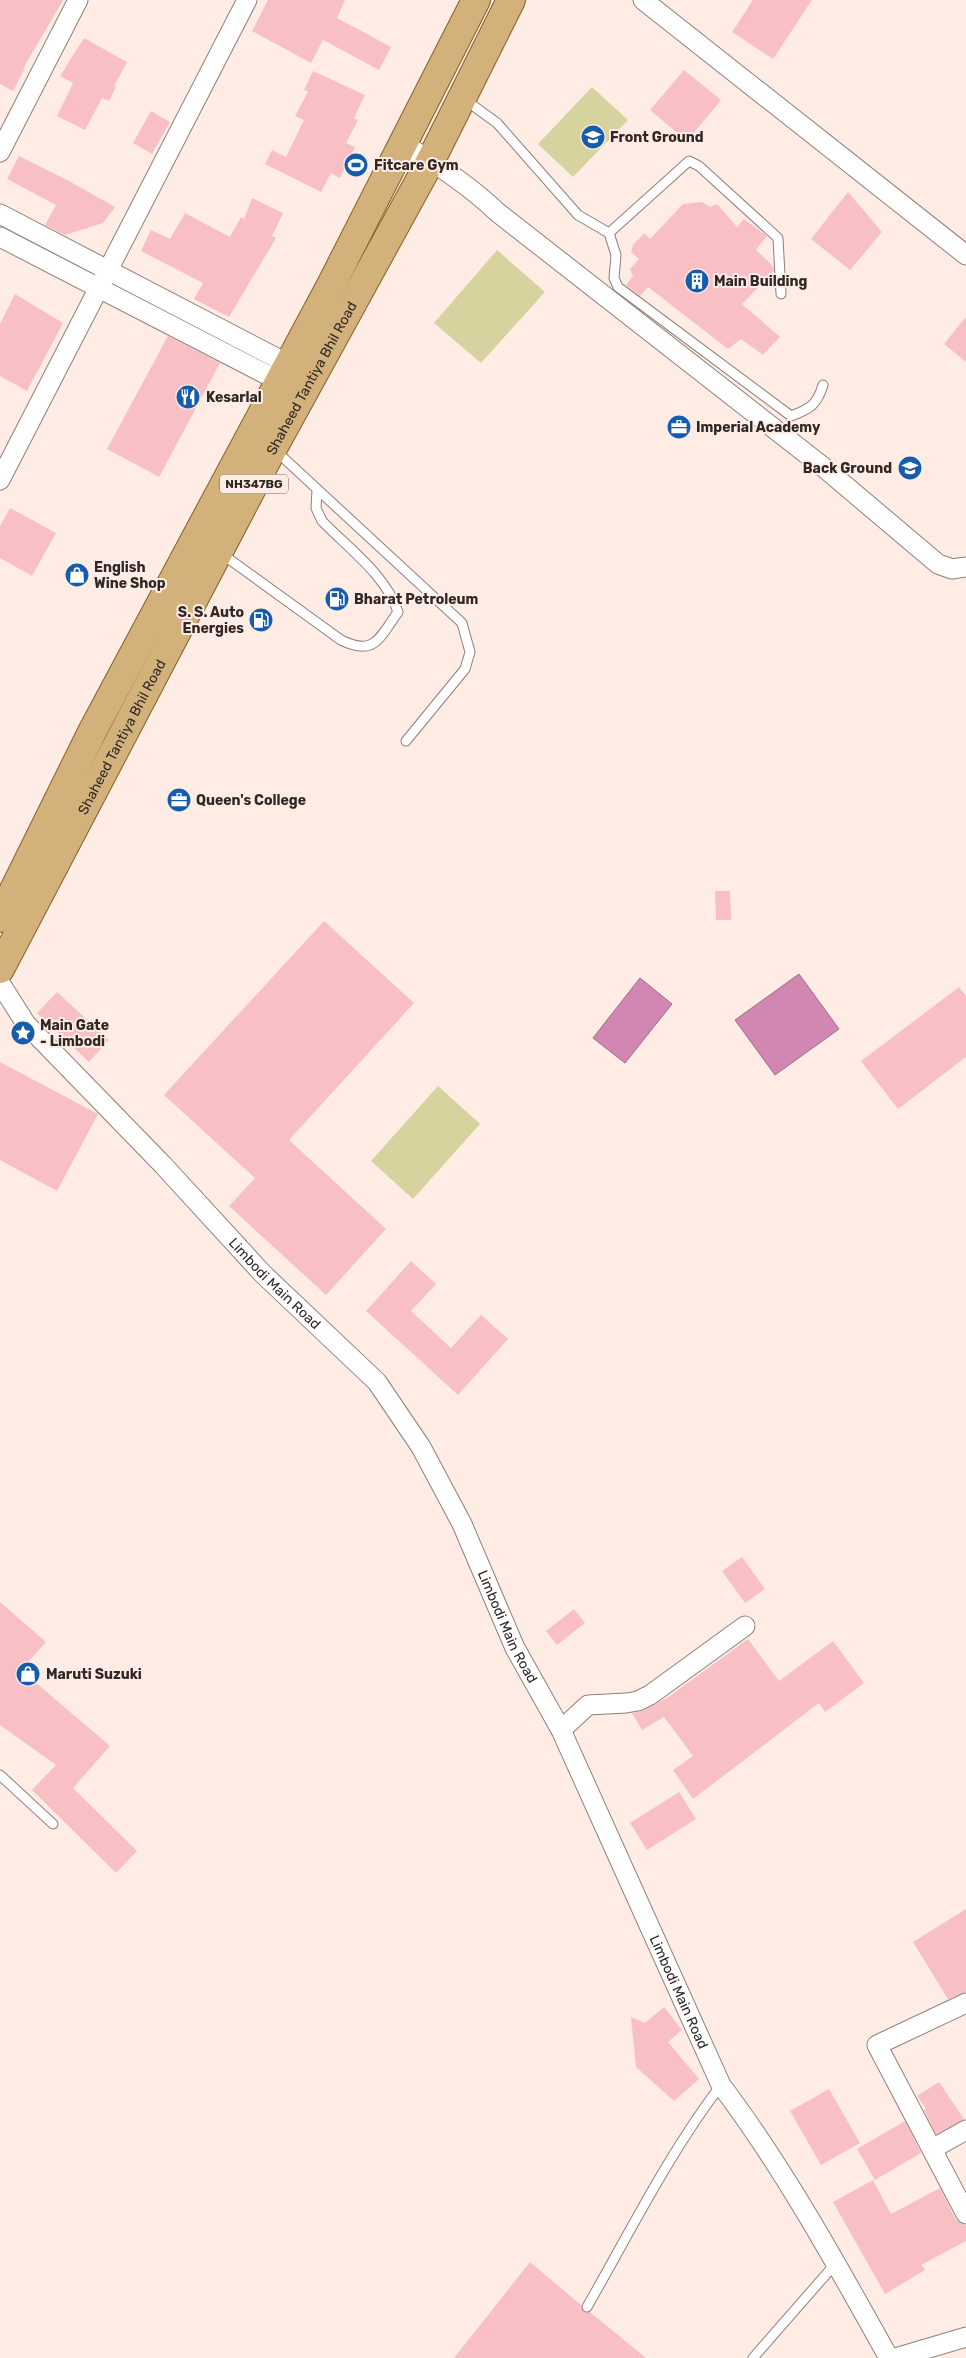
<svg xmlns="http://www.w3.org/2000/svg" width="966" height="2358" viewBox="0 0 966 2358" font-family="Rubik,sans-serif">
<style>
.green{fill:#d7d39e}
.water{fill:#d287b2;stroke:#a16a88}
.building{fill:#f8c0c4}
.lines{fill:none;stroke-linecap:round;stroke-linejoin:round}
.lane-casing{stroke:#8f7f78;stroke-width:11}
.street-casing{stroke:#8f7f78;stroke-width:21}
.primary-casing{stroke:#855f24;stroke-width:30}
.lane{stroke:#fff;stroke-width:9}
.street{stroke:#fff;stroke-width:19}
.primary{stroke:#d2b17b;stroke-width:28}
.labels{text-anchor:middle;stroke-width:4;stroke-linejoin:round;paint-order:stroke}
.shield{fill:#ffede5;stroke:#6d635f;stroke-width:1}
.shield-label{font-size:12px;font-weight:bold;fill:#2f2826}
.poi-label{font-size:14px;font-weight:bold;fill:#2f2826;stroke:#ffede5;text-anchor:start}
.street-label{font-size:14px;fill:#2f2826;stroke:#ffede5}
</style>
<rect width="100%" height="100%" fill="#ffede5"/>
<path class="green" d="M592,87L628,120L573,177L538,144Z
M497,250L545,292L481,363L434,323Z
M438,1086L480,1124L413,1199L371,1161Z"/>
<path class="water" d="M799,974L839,1029L775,1075L735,1020Z
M640,978L672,1004L625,1063L593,1038Z"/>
<path class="building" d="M0,0H63L24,67L25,68L13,91L0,84Z
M268,0H345L337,18L391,47L379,70L323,40L311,63L252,31Z
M753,0H812L773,59L732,32Z
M84,38L127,62L114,86L116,87L109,101L102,98L85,130L57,116L73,83L60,76Z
M684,70L721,100L687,141L650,110Z
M313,71L365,95L354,118L358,120L346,143L355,147L340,178L331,173L321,192L265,164L272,150L286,157L304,120L295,116L308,92L304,90Z
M151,111L170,122L152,154L133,143Z
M19,156L69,181L115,207L103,223L65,235L45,225L56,205L7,179Z
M848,192L882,232L850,270L811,239Z
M252,198L283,213L272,236L276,238L229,317L194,299L203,283L141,251L151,230L170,239L185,213L230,237L241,217L244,219Z
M702,202L710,207L717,204L737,227L744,219L767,236L756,250L773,266L774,271L742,304L780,337L763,355L741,339L728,349L648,287L640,296L626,285L633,276L630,269L639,259L631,252L633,245L644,233L650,239L683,204Z
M15,294L63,323L27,391L0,376V324Z
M966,317V362L944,344Z
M168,336L220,363L159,477L107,449Z
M10,508L56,533L32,576L0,558V526Z
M715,891H730L731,920H716Z
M324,921L414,1003L289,1140L386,1229L326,1295L229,1206L255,1178L164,1095Z
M959,987L966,996V1057L898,1109L861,1061Z
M57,992L109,1040L89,1062L37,1013Z
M0,1062L98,1114L57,1191L0,1160Z
M411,1261L436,1284L411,1311L451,1348L481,1315L508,1339L458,1395L366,1311Z
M742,1557L765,1589L745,1603L722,1571Z
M0,1602L46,1642L21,1670L110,1746L73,1788L137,1851L116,1873L32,1790L56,1765L0,1725Z
M574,1609L585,1623L557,1645L546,1631Z
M748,1639L779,1681L833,1641L864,1683L825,1712L819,1703L693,1799L673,1770L693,1756L664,1717L642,1730L632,1713L643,1711L667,1698Z
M679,1792L696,1819L647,1850L630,1823Z
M966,1909V1992L948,1999L913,1942Z
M664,2007L682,2030L668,2042L699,2079L674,2101L636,2067L631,2017L645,2023Z
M939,2082L964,2119L936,2134L924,2110L926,2109L917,2096Z
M829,2089L860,2143L821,2165L790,2111Z
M905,2121L921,2153L875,2180L857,2149Z
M873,2180L891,2214L940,2188L956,2220L966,2226V2241L921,2265L925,2270L885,2294L833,2202Z
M530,2262L581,2305L584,2312H590L646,2358H454Z"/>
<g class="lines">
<defs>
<path id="lane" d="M464,99L497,123L578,215L609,233L616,255L614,278L618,287L791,416C810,409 817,405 823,385
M609,233L689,161L699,166L778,238L781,294
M276,451L462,623L470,652L465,669L406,741
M222,554L341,640C375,657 380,637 398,612C386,575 348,548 322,521L316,508L317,490
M0,1775L53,1824
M587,2307C630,2232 669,2153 721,2085
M753,2358L836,2263"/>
<g id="street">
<path d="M643,0L966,255"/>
<path d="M403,144C437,164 469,185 497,212L822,466L938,564L952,569L966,567"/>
<path d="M0,152L78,0"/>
<path d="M0,214L288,364"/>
<path d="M0,237L279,381"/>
<path d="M0,480L247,0"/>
<path id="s1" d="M0,983L26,1024L163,1165L263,1274L377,1382L421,1447L462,1524L515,1648L561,1730L721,2085C785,2170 837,2265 889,2358"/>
<path d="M561,1730L588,1705L626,1703L638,1701L650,1695L745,1626"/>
<path d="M966,2003L877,2045L966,2214"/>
<path d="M932,2149L966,2130"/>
<path d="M895,2358L966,2337"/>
</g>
<g id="primary">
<path d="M0,918L93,730L331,285L476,0"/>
<path id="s2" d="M0,969L273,448L431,160L511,0"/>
</g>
</defs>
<use href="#lane" class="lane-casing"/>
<use href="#street" class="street-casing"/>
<use href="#primary" class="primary-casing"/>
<use href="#lane" class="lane"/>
<use href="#street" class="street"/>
<use href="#primary" class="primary"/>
</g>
<defs>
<symbol id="school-disc" viewBox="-11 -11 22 22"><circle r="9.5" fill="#155cac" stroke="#ffede5"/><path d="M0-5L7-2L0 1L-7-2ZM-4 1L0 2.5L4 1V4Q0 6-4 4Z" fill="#fff"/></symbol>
<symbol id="stadium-disc" viewBox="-11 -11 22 22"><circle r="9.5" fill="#155cac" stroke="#ffede5"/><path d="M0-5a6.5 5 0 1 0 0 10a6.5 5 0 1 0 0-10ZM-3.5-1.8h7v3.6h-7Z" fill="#fff"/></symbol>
<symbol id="building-disc" viewBox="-11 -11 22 22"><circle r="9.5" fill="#155cac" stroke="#ffede5"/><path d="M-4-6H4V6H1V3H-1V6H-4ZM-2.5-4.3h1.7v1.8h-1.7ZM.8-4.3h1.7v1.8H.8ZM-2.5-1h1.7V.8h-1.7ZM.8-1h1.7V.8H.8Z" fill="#fff"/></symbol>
<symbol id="restaurant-disc" viewBox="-11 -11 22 22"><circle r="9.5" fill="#155cac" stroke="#ffede5"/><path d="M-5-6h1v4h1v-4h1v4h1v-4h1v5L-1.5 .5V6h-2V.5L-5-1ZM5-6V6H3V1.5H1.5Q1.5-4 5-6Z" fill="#fff"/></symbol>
<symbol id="office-disc" viewBox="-11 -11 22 22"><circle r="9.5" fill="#155cac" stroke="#ffede5"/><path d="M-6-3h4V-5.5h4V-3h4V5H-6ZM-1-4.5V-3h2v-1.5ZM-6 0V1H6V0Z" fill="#fff"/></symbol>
<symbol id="shop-disc" viewBox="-11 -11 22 22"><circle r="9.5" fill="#155cac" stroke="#ffede5"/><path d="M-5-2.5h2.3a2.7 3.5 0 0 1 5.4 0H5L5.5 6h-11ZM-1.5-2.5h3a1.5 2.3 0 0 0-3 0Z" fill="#fff"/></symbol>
<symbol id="fuel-disc" viewBox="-11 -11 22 22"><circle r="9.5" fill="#155cac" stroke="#ffede5"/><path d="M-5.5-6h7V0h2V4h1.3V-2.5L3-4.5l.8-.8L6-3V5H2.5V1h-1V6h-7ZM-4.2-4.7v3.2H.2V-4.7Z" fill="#fff"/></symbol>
<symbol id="sight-disc" viewBox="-11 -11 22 22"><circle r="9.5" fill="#155cac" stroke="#ffede5"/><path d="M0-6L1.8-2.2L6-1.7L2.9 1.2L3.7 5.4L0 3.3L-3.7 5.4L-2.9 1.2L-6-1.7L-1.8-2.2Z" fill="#fff"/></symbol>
</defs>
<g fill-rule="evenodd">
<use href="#school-disc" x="579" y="123" width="28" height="28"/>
<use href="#stadium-disc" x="342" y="151" width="28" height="28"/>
<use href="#building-disc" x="683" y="267" width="28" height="28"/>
<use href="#restaurant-disc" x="174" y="383" width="28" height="28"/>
<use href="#office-disc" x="665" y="413" width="28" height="28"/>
<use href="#school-disc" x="896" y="454" width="28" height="28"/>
<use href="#shop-disc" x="63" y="561" width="28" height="28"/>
<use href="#fuel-disc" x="323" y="585" width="28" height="28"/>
<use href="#fuel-disc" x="247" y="606" width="28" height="28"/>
<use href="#office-disc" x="165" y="786" width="28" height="28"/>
<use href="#sight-disc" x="9" y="1019" width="28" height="28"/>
<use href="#shop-disc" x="14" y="1660" width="28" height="28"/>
</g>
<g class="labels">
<rect class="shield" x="220" y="474.5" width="68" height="19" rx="4"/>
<g class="shield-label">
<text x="254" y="488">NH347BG</text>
</g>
<g class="poi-label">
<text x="610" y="142">Front Ground</text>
<text x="374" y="170">Fitcare Gym</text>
<text x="714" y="286">Main Building</text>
<text x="206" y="402">Kesarlal</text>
<text x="696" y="432">Imperial Academy</text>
<text x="892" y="473" text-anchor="end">Back Ground</text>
<text x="94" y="572">English<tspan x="94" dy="16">Wine Shop</tspan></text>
<text x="354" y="604">Bharat Petroleum</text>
<text x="244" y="617" text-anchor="end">S. S. Auto<tspan x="244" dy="16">Energies</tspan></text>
<text x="196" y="805">Queen's College</text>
<text x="40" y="1030">Main Gate<tspan x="40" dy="16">- Limbodi</tspan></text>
<text x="46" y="1679">Maruti Suzuki</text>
</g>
<g class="street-label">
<text dy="5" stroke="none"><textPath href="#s2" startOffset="668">Shaheed Tantiya Bhil Road</textPath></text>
<text dy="5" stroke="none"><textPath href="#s2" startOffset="262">Shaheed Tantiya Bhil Road</textPath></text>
<text dy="5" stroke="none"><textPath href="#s1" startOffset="408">Limbodi Main Road</textPath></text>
<text dy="5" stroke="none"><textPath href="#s1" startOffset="828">Limbodi Main Road</textPath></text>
<text dy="5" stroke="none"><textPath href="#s1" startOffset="1232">Limbodi Main Road</textPath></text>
</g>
</g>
</svg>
